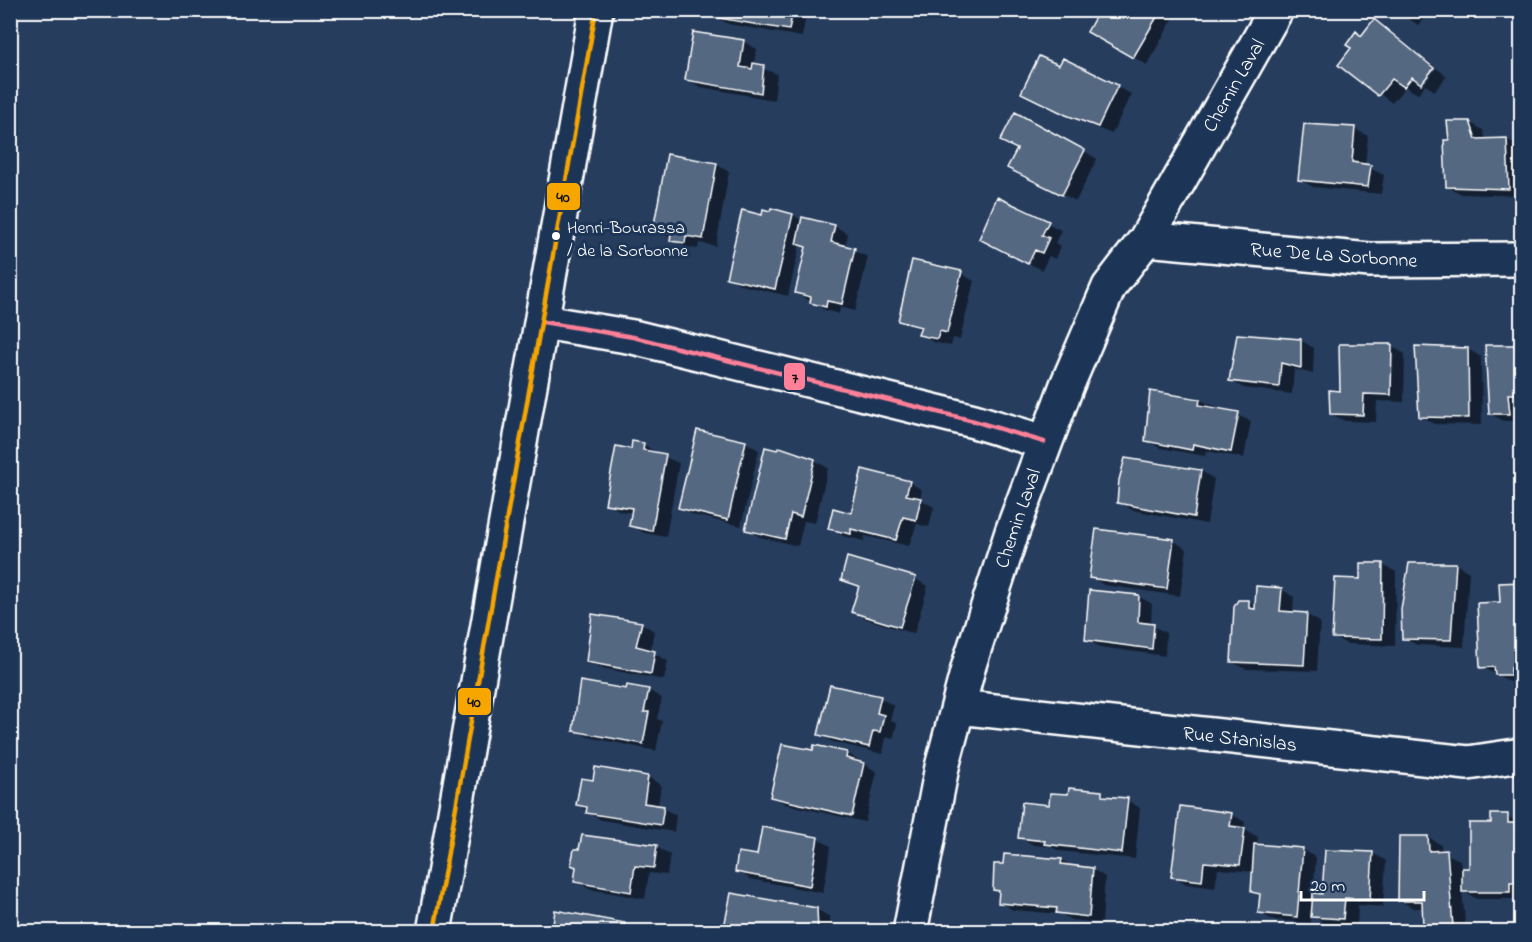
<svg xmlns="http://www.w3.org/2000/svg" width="1532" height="942" viewBox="0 0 1532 942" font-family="'Indie Flower',sans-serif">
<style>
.shadow{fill:#0007}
.building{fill:#556781;stroke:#fff;stroke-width:1.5}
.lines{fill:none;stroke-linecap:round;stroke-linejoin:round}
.street-casing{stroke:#fff;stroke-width:38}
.primary-casing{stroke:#fff;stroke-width:38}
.street{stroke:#1d3557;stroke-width:33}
.primary{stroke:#1d3557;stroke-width:33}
.bus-1-casing{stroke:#1d3557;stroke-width:9}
.bus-2-casing{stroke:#1d3557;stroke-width:9}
.bus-1{stroke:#ff8098;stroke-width:4.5}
.bus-2{stroke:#f7a600;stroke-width:4.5}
.bus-dot{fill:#fff;stroke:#1d3557;stroke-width:2}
.labels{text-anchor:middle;stroke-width:6;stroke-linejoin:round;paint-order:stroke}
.bus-label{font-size:18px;fill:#fff;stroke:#1d3557;text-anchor:start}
.street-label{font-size:20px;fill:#fff;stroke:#1d3557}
.line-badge{stroke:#1d3557;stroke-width:2}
.pale-badge-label{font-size:16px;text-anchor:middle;font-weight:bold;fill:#111}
</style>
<rect width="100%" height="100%" fill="#263d5e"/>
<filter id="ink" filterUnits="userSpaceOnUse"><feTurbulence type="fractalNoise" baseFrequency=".0167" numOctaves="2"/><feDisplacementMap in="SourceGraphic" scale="12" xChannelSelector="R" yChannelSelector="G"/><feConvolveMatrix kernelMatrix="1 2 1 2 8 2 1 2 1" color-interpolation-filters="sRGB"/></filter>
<g filter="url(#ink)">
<path class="shadow" d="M716,10H807L802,37L728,24L715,16Z
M1101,10H1178L1147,65L1089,31Z
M1396,10H1430L1418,25Z
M1374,21L1434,66L1419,85H1423L1436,68L1447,76L1435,91L1425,85L1418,94L1405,87L1392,103L1341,65L1353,48L1357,33L1363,37Z
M743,41L757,49L754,65L777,74L774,100L700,87L686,79Z
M1063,60L1131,94L1112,134L1081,122L1036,100Z
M1469,122L1483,130L1486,140L1507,139L1520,147L1522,196L1461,194L1447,186L1451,141Z
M1355,129L1368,136L1365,166L1384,175L1381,194L1313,187L1299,179Z
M1084,151L1097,159L1076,201L1022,175Z
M716,164L729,172L716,246L699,243L698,249L685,247L655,229Z
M998,199L1061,230L1055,243L1061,246L1055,259L1049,256L1042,270L994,246Z
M793,215L803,221L835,226L848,234L845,247L868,257L855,311L840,307L839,314L825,310L796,293L807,249L800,245L788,296L741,285L728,277L763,217Z
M961,273L974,281L960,340L953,338L951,346L933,342L920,334L922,330L900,320Z
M1300,340L1314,348L1313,374L1294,369L1292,394L1244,388L1231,381Z
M1522,345V421H1504L1490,414Z
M1391,346L1405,354L1404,402L1377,401L1376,422L1345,421L1331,414L1342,392Z
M1416,348L1468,349L1481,357L1482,425L1434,424L1420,416Z
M1200,400L1251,421L1244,458L1206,451L1205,456L1160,448L1146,440Z
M745,442L759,450L741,526L693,515L680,507Z
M634,443L644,444L657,454L679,463L666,537L644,533L631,525L633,513L620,511L607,503Z
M814,460L828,468L815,523L804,521L798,546L760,537L747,529Z
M1201,471L1214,479L1207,524L1132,510L1119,502Z
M909,482L922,490L920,499L934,507L929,527L917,524L909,546L865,536L864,541L843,536L829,528Z
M1174,541L1187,549L1180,596L1104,585L1091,577Z
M1456,564L1469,572L1464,647L1417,645L1404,638Z
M1362,565H1383L1396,572L1395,646L1347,644L1333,637L1361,581Z
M842,579H915L928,586L914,634L866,619L853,611L860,588Z
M1522,583V682H1510L1482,667L1502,603Z
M1281,589L1294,597L1293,613L1306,614L1320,622L1317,671L1246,669L1232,662L1249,602L1257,606Z
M1138,596L1152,604L1151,625L1166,633L1165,656L1100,647L1086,639Z
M641,623L654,631L650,651L668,661L664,680L601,668L587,661Z
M648,690L662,698L657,719L662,721L656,751L588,737L575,730L627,691Z
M880,698L894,706L890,720L897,724L893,739L886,737L883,754L833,742L820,735Z
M815,747L847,753L877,772L865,822L785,804L772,796L814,752Z
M596,768L648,777L661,785L658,806L676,815L674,832L601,820L588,812L578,804L594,781Z
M1101,793L1111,798L1127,800L1140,808L1135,859L1059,851L1052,847L1033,845L1020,837L1050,807L1069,796Z
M1231,814L1245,822L1244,829L1258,837L1257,846L1302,849L1316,857L1313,895L1324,896L1373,853L1386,861L1383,907L1358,905L1357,926L1326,924L1311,915V923L1273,920L1260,913L1261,896L1252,891L1254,872L1218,869L1215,888L1186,884L1173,876Z
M1507,816L1522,825V899H1477L1462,891L1466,932H1434L1425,926L1424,908H1413L1399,900L1428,837L1441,845L1442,852L1460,860L1461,869H1470L1493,825Z
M818,839L831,846L823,893L750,879L737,871L758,856Z
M657,847L670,855L667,875L649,873L645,899L589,889L576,881Z
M1062,860L1073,867L1092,869L1105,877L1102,923L1071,920L1061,914L1013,910L1000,902L1001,893L994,890L1005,866Z
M816,909L830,917L831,932H725Z
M625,924L637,932H554Z"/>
<path class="building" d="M714,10H793L789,30L713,17Z
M1099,10H1161L1133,58L1087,32Z
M1374,19L1434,68L1421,84L1412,77L1404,87L1392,79L1378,96L1338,65L1351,48L1346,45L1356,31L1361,36Z
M693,32L744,40L740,67L752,69L753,63L764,65L761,93L685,80Z
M1039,56L1059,65L1063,58L1118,85L1098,127L1066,115L1021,93Z
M1015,112L1085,150L1062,195L1007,168L1017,149L1000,141Z
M1447,121H1470L1476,139L1507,138L1509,189L1446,187L1444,140H1449Z
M1304,124L1355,127L1352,162L1371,165L1368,187L1298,180Z
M667,154L717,163L703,239L686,236L685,243L670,241L671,233L653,230Z
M997,197L1049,221L1042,235L1049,238L1042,253L1035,250L1028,264L979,239Z
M771,208L793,214L775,289L726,278L742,210L762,215L763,209L770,211Z
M802,217L835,225L831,242L855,248L842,304L827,301L826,307L810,303L811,297L795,293L806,247L796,244Z
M912,260L962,271L947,333L940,331L937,339L918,335L921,327L898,321Z
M1237,334L1301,339V368L1281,363L1279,387L1229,381Z
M1339,344H1392L1391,395L1364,394L1363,415L1330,414L1329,390L1340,391Z
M1485,345H1522V394H1508L1510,414H1489Z
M1415,346L1468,348L1469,418L1419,417Z
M1150,391L1200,399L1199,405L1239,412L1231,452L1193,444L1192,450L1145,441Z
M697,430L746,441L728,520L678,508Z
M632,441L644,443L643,450L666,454L652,531L629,526L632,508L605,504L616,446L631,449Z
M765,447L777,450L780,447L815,459L801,517L791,514L785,539L745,530Z
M1125,458L1201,470L1194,517L1117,503L1119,480Z
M862,469L910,481L906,495L921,498L916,520L903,517L896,540L851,529V534L828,529L833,508L851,513Z
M1096,529L1174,539L1167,589L1089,578Z
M847,557L916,577L900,627L851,612L859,586L841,580Z
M1360,563H1383L1382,639L1332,638L1335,578L1360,579Z
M1409,563H1456L1451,640L1402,639L1401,609Z
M1522,582V666L1511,667V675H1495L1494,667L1480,668L1477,603L1500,602L1499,583Z
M1256,586L1282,588L1280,611L1307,613L1304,665L1231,662L1234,607L1238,600H1249V608L1255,609Z
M1089,590L1139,595L1138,622L1154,624L1152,649L1085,640Z
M592,614L642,622L636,646L655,651L651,674L586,662Z
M580,681L626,689L627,685L649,689L644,712H649L643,744L573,731Z
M830,685L881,696L877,713L884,715L880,732L873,731L869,747L818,735Z
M782,744L813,750L814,745L847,752L846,758L864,763L852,816L770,797Z
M595,767L648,776L644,803L664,806L661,825L586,813L587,807L576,805L581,778L593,780Z
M1069,788L1102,791V796L1128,798L1122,853L1044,844L1045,841L1018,838L1022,802L1049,805L1050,793L1068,794Z
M1180,806L1232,813L1230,826L1245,828L1240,865L1204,862L1202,881L1171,877Z
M1491,814H1508V823H1519L1520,873H1517V882H1510V892H1462V868H1469V823H1491Z
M762,827L818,837L810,886L735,872L738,852L757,855Z
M582,835L657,845L654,868L635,866L631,892L574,882L576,867L571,865L574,849H579Z
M1399,836H1428L1429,851L1447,850L1453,927H1423L1422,901H1398Z
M1254,844L1303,848L1297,917L1258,913L1260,894L1251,892Z
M1325,850L1373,852L1370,900L1345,898L1343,919L1311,917L1313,893L1322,894Z
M1004,854L1062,859L1061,864L1093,868L1089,917L1056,913L1057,908L998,903L999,891L993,890L994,864H1003Z
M731,893L817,908L818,932H723Z
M555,910L625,923L624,932H552Z"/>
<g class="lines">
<defs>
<path id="street" d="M1146,239L1370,260L1522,259
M543,322L633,337L974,421L1044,442
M958,707L1468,763L1522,755
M910,932L942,767L969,665L1012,532L1067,385L1109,287L1146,239L1276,10"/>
<path id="primary" d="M434,932L596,10"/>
</defs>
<use href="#street" class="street-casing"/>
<use href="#primary" class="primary-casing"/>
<use href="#street" class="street"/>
<use href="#primary" class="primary"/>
<defs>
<path id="bus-1" d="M543,322L633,337L974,421L1044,442"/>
<path id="bus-2" d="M434,932L596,10"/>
</defs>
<use href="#bus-1" class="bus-1-casing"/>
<use href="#bus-2" class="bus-2-casing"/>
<use href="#bus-1" class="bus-1"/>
<use href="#bus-2" class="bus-2"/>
</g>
</g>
<circle class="bus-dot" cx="556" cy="236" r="5"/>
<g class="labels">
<g class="bus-label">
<text x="567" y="233">Henri-Bourassa<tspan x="567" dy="23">/ de la Sorbonne</tspan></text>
</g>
<g class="street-label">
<text transform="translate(1233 85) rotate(-60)" y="7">Chemin Laval</text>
<text transform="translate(1334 254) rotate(4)" y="7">Rue De La Sorbonne</text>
<text transform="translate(1017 518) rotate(-71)" y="7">Chemin Laval</text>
<text transform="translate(1240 738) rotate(6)" y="7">Rue Stanislas</text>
</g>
</g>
<g class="line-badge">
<rect x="546" y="182" width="35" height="29" rx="6" fill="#f7a600"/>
<rect x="783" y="362" width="23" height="29" rx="6" fill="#ff8098"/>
<rect x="457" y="687" width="35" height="29" rx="6" fill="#f7a600"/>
</g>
<g class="pale-badge-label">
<text x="563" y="202">40</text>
<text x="795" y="383">7</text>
<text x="474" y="707">40</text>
</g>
<rect width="1532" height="942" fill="none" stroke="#1d3557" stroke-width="36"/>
<rect x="18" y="18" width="1496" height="906" fill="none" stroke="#fff" stroke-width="2" filter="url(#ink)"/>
<path d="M1301 891v9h123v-9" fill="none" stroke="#ffffff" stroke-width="3"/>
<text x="1310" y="891" font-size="18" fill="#ffffff" stroke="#1d3557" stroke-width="4.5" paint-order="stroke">20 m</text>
</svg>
